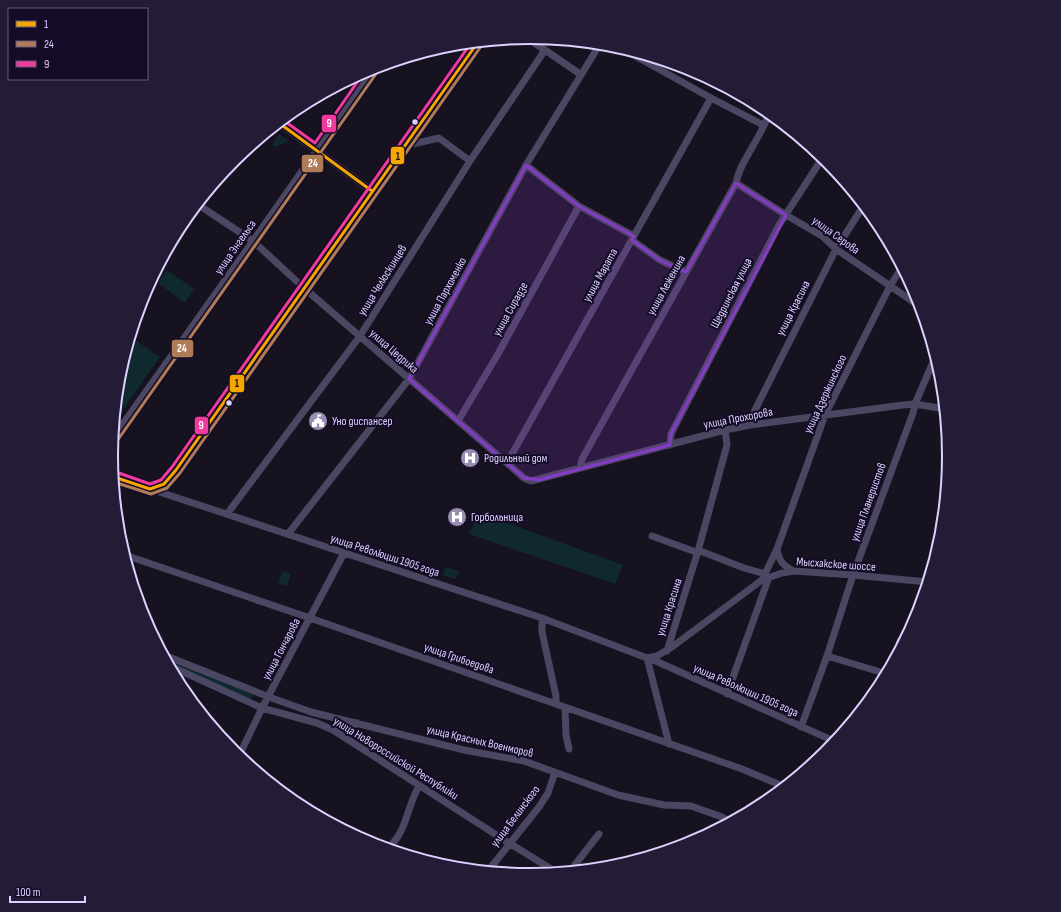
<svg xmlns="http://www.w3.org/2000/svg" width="1061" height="912" viewBox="0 0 1061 912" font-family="'Sofia Sans Condensed',sans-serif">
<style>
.green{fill:#10292e}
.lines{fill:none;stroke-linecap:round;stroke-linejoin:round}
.minor{stroke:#4b4661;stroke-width:7}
.bus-1-casing{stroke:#140c26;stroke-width:6}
.bus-2-casing{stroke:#140c26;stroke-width:6}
.bus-3-casing{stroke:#140c26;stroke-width:6}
.bus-1{stroke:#f7a600;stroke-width:3}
.bus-2{stroke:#b07c57;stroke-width:3}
.bus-3{stroke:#f13a9d;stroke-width:3}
.marked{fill:#853cc5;fill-opacity:0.2;stroke:#853cc5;stroke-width:3;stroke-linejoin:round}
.bus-dot{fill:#dcd1ff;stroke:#140c26;stroke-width:1.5}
.labels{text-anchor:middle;stroke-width:4;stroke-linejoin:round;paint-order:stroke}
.street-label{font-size:12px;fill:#dcd1ff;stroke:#140c26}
.poi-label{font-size:12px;fill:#dcd1ff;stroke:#140c26;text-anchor:start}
.rim{fill:none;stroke:#dcd1ff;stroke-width:2}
.line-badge{stroke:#140c26;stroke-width:1.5}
.badge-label{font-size:11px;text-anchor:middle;font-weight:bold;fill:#fff}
.pale-badge-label{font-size:11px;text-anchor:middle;font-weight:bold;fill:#111}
</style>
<rect width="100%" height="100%" fill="#161220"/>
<path class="green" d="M279,134L289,141L276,147L272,145Z
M167,270L194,289L185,303L158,283Z
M131,337L160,357L115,421L120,374Z
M480,513L623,565L615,584L469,534Z
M446,567L459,571L456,579L443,575Z
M283,571L291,574L287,586L278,583Z
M165,657L254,693L251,700L168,663Z"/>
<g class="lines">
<path class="minor" d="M526,37L580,74
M619,47L711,98L763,125
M279,123L372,191
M404,146L439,138L470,161
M526,165L579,206L634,236
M736,183L786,215L822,236L836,249L921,307
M197,204L253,241L304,288L524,478L531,481L725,430L750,425L903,405L915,404L945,409
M632,240L660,260L686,272
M458,421L498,354L579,206
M750,425L755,410L836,249L864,205
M113,438L253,241L374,68
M670,445L671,434L779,225L823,157
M507,463L711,98
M580,468L582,459L736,183C739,166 751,151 759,135C763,128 766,121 770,113
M114,477L542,618L647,658L657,656L672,647L762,580L782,573L794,571L853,575L928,582
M150,489L164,484L176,470L478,42
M227,514L360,336L470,161L545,50
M288,534L409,379L526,165L600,44
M652,536L693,551L703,552L744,568L765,574
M777,549C779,561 783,566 794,571
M125,555L310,618L742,769L785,787
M762,580L777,549L825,415L890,286L902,267
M542,618V632L556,696V704
M667,651L698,551L727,445L725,430
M164,655L269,697L311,712L464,750L524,761L618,795L664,805L691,806L722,817L730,822
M897,655L900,641
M827,656L887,674
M647,658L669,744
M649,658L836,742
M170,666L262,708L317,723L333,730L509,843L556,872
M727,694L769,577
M565,708L566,735L569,749
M801,727L827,656L853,575L913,413L915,404L936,355
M333,730L345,729L357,723
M239,756L262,708L344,553
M293,800L310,811
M388,848C407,832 407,806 419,786
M488,871L539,807L548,793L555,772
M570,871L599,834"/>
<defs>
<path id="bus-1" d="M279,123L372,191
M114,477L150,489
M150,489L164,484L176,470L478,42"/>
<path id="bus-2" d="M117,441L378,71
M114,482L151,494L167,488L180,473L482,45"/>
<path id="bus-3" d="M283,120L315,143L365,71
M116,472L150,484L161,480L172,467L471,43"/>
</defs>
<use href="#bus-1" class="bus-1-casing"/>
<use href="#bus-2" class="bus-2-casing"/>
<use href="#bus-3" class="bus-3-casing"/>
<use href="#bus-1" class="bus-1"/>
<use href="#bus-2" class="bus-2"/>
<use href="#bus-3" class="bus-3"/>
</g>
<path class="marked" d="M526,165L579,206L634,236L632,240L660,260L686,272L736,183L786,215L671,434L670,445L539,480L524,478L409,379Z"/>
<defs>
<symbol id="civic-disc" viewBox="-11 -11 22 22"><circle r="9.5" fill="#978eb1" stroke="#140c26"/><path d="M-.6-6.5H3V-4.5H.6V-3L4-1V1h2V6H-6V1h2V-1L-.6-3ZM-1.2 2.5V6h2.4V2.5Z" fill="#fff"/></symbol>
<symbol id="hospital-disc" viewBox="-11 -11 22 22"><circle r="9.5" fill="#978eb1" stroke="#140c26"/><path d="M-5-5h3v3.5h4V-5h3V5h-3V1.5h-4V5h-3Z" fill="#fff"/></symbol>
</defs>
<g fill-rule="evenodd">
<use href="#civic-disc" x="307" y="410" width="22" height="22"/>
<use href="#hospital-disc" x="459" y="447" width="22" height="22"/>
<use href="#hospital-disc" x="446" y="506" width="22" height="22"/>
</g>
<g class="bus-dot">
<circle cx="415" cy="122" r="3.5"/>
<circle cx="229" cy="403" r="3.5"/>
</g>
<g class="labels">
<g class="street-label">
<text transform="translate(836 235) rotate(36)" y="4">улица Серова</text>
<text transform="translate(235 247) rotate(-55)" y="4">улица Энгельса</text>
<text transform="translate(600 275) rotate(-61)" y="4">улица Марата</text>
<text transform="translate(382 280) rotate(-58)" y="4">улица Челюскинцев</text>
<text transform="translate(666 285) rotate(-61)" y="4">улица Леженина</text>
<text transform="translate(445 291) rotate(-61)" y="4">улица Пархоменко</text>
<text transform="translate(731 293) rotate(-63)" y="4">Щедринская улица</text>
<text transform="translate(793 308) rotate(-63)" y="4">улица Красина</text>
<text transform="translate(510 309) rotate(-61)" y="4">улица Сирадзе</text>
<text transform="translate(394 351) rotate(41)" y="4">улица Цедрика</text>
<text transform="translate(825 394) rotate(-65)" y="4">улица Дзержинского</text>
<text transform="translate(738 418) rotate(-11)" y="4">улица Прохорова</text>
<text transform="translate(868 502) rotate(-70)" y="4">улица Планеристов</text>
<text transform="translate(385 555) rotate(18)" y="4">улица Революции 1905 года</text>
<text transform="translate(836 564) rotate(4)" y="4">Мысхакское шоссе</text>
<text transform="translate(669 607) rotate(-72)" y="4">улица Красина</text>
<text transform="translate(281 649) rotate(-62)" y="4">улица Гончарова</text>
<text transform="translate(459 658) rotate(19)" y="4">улица Грибоедова</text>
<text transform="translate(746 690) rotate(24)" y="4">улица Революции 1905 года</text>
<text transform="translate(480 741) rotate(13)" y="4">улица Красных Военморов</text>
<text transform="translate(396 758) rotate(32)" y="4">улица Новороссийской Республики</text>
<text transform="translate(515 816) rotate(-53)" y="4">улица Белинского</text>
</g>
<g class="poi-label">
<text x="332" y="425">Уно диспансер</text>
<text x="484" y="462">Родильный дом</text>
<text x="471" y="521">Горбольница</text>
</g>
</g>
<path d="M0 0H1061V912H0ZM118 456a412 412 0 1 1 824 0a412 412 0 1 1-824 0Z" fill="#241c37" fill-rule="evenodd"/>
<path class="rim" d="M118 456a412 412 0 1 1 824 0a412 412 0 1 1-824 0Z"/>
<g class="line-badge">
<rect x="321" y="114" width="16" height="19" rx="4" fill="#f13a9d"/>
<rect x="390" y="146" width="15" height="19" rx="4" fill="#f7a600"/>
<rect x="301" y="154" width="23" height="19" rx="4" fill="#b07c57"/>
<rect x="171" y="339" width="23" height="19" rx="4" fill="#b07c57"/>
<rect x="229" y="374" width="16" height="19" rx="4" fill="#f7a600"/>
<rect x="194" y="416" width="15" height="19" rx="4" fill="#f13a9d"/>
</g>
<g class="badge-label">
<text x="329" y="127">9</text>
<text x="313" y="167">24</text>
<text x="182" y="352">24</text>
<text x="201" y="429">9</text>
</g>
<g class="pale-badge-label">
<text x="398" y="160">1</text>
<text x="237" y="387">1</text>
</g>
<rect x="8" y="8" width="140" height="72" fill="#140c26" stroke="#645b7d"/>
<rect x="16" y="21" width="20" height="6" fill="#f7a600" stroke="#645b7d"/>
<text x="44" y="28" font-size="12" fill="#dcd1ff">1</text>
<rect x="16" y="41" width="20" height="6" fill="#b07c57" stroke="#645b7d"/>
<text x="44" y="48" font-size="12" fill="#dcd1ff">24</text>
<rect x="16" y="61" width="20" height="6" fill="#f13a9d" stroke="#645b7d"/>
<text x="44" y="68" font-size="12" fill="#dcd1ff">9</text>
<path d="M10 896v6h75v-6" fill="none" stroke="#dcd1ff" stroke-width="2"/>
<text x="16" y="896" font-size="12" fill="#dcd1ff" stroke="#140c26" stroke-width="3" paint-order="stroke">100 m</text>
</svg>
